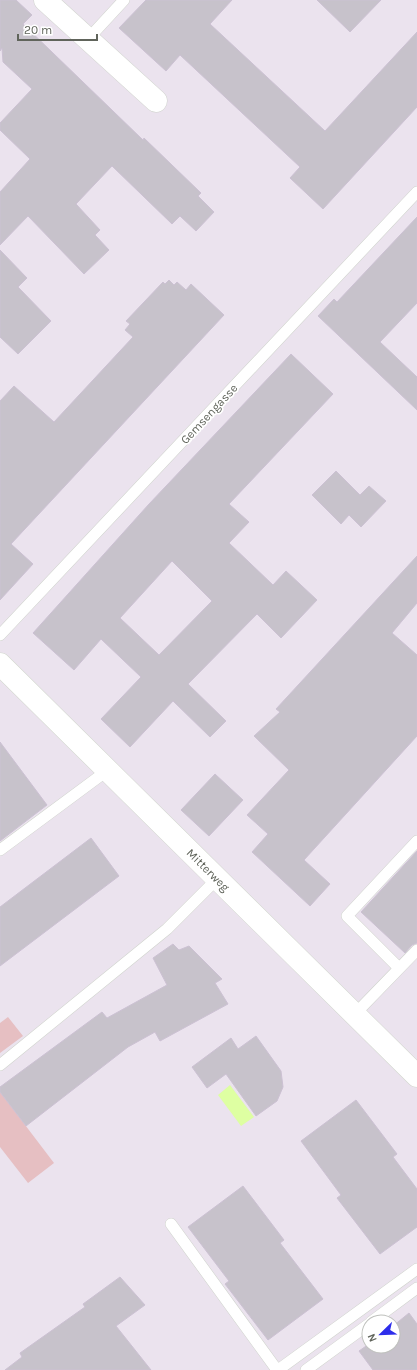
<svg xmlns="http://www.w3.org/2000/svg" width="417" height="1370" viewBox="0 0 417 1370" font-family="Karla,sans-serif">
<style>
.green{fill:#e6bfc2}
.water{fill:#deffa2}
.building{fill:#c7c2cb;stroke:#ccc1d3;fill-rule:evenodd}
.lines{fill:none;stroke-linecap:round;stroke-linejoin:round}
.lane-casing{stroke:#cfd3cc;stroke-width:12}
.street-casing{stroke:#cfd3cc;stroke-width:23}
.secondary-casing{stroke:#d2d7ce;stroke-width:23}
.lane{stroke:#fff;stroke-width:11}
.street{stroke:#fff;stroke-width:22}
.secondary{stroke:#fff;stroke-width:22}
.labels{text-anchor:middle;stroke-width:3.5;stroke-linejoin:round;paint-order:stroke}
.street-label{font-size:12px;fill:#60645b;stroke:#fff}
</style>
<rect width="100%" height="100%" fill="#ebe3ee"/>
<path class="green" d="M8,1017L23,1036L0,1053V1023Z
M0,1092L54,1163L28,1183L0,1147Z"/>
<path class="water" d="M230,1085L254,1117L241,1126L218,1095Z"/>
<path class="building" d="M0,0H16L32,15L23,24L143,140L144,138L201,193L198,196L214,212L196,231L180,216L172,224L112,166L76,204L100,230L95,235L109,250L84,274L28,216L0,245V192L30,159L0,130V123L32,89L3,62L2,48L0,51Z
M146,0H232L210,24L325,131L417,32V107L323,209L290,178L300,167L180,55L166,71L119,28Z
M317,0H381L350,32Z
M417,217V303L380,342L417,377V410L318,316L334,299L337,302Z
M0,250L27,278L18,287L51,321L18,354L0,337Z
M169,280L174,285L177,282L186,290L191,284L224,315L11,544L33,564L0,600V401L14,386L54,422L133,337L125,330L130,324L126,321L163,282L165,284Z
M291,354L333,394L229,504L249,522L229,543L273,585L286,571L317,600L281,638L257,614L188,684L226,721L210,737L173,701L130,747L101,719L141,677L101,639L74,670L33,633L149,504ZM172,561L212,601L159,655L120,618Z
M336,471L360,495L369,486L386,501L361,527L349,515L341,524L312,495Z
M417,556V603L392,633L417,655V736L304,860L330,884L310,906L252,852L268,834L247,815L289,770L254,736L280,712L276,709Z
M0,742L47,805L0,841Z
M215,774L243,800L209,836L181,810Z
M91,838L119,876L0,966V907Z
M417,851V943L412,945L405,953L361,912Z
M173,944L179,950L189,946L222,979L215,983L228,1004L160,1041L155,1032L128,1047L26,1126L0,1092V1087L102,1012L107,1018L167,985L153,958Z
M256,1036L281,1071L283,1087L277,1101L256,1116L226,1074L207,1088L192,1067L231,1038L238,1049Z
M356,1100L397,1154L393,1157L417,1189V1227L380,1254L337,1198L341,1195L301,1141Z
M243,1186L284,1240L280,1243L323,1299L268,1340L225,1284L229,1281L188,1227Z
M120,1277L145,1305L116,1326L151,1370H5L22,1357L20,1353L85,1307L83,1304Z
M409,1313L417,1324V1370H373L359,1351L369,1344V1346H393V1326Z"/>
<g class="lines">
<defs>
<path id="lane" d="M88,39L124,0
M0,635L417,192
M0,850L108,770
M399,968L347,916L417,841
M355,1014L417,950
M0,1065L167,929L217,879
M171,1224L277,1370
M371,1322L417,1288
M278,1370L417,1269
M306,1370L369,1324"/>
<path id="street" d="M45,0L156,101"/>
<path id="secondary" d="M0,664L417,1076"/>
</defs>
<use href="#lane" class="lane-casing"/>
<use href="#street" class="street-casing"/>
<use href="#secondary" class="secondary-casing"/>
<use href="#lane" class="lane"/>
<use href="#street" class="street"/>
<use href="#secondary" class="secondary"/>
</g>
<g class="labels">
<g class="street-label">
<text transform="translate(209 414) rotate(-47)" y="4">Gemsengasse</text>
<text transform="translate(208 870) rotate(45)" y="4">Mitterweg</text>
</g>
</g>
<g transform="translate(381 1334) rotate(247)"><circle r="19" fill="#ffffff" stroke="#bfc1bd"/>
<path d="M0-3L7 15L0 10L-7 15Z" fill="#2d2deb"/>
<text y="-6" font-size="11" font-weight="bold" text-anchor="middle" fill="#60645b">N</text>
</g>
<path d="M18 34v6h79v-6" fill="none" stroke="#60645b" stroke-width="2"/>
<text x="24" y="34" font-size="12" fill="#60645b" stroke="#ffffff" stroke-width="3" paint-order="stroke">20 m</text>
</svg>
